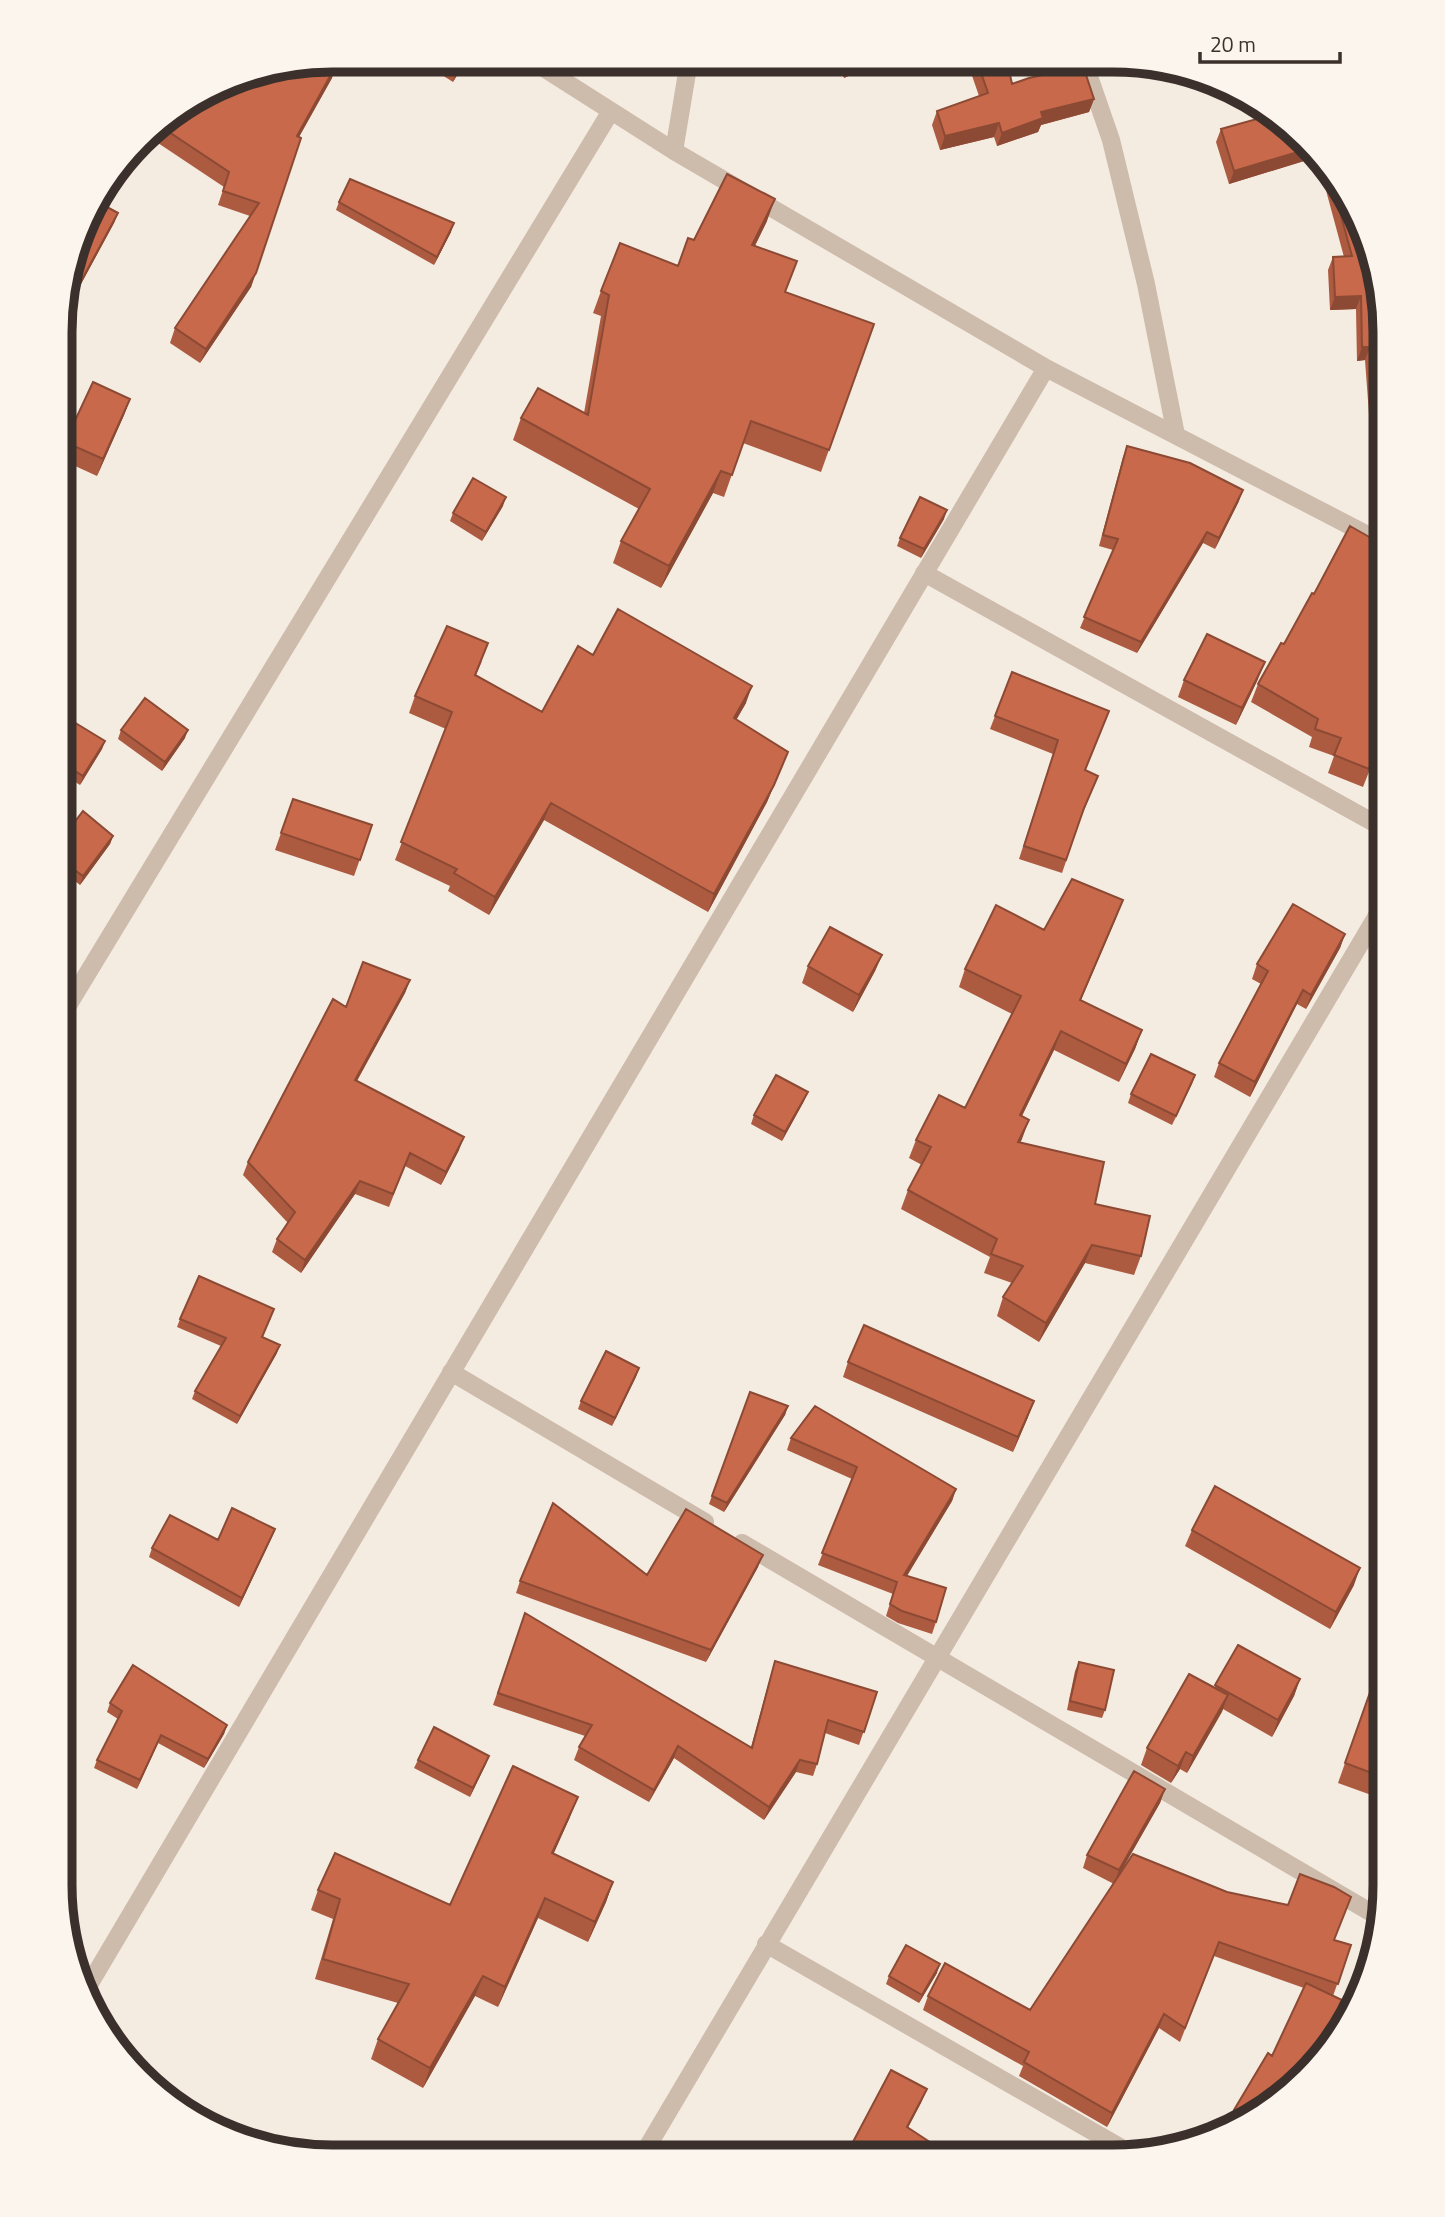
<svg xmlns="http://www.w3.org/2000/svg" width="1445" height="2217" viewBox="0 0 1445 2217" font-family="'Titillium Web',sans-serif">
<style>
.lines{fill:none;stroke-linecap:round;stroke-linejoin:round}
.minor{stroke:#cdbbac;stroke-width:18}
.wall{fill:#ac5a40}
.shaded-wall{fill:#8c4a34}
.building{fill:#c8694b;stroke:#8c4a34;stroke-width:2}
.rim{fill:none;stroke:#3b302b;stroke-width:9}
</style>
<rect width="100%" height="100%" fill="#f4ebe1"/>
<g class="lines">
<path class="minor" d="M531,60L674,151L1046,368L1385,544
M1084,62L1111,140L1146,284L1176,435
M674,151L689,61
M924,573L1385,829
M61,1017L611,111
M451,1372L705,1522
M742,1543L1382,1919
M766,1944L1132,2154
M83,1995L1046,368
M642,2156L1385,902"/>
</g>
<path class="wall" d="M421,60H466L453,82L420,61Z
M836,61H879L844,78Z
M892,61H936L893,69Z
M967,61H1007L1012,84L1094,99L1089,112L1041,125L1038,132L997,146L994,137L940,150L932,125L937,111L979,96Z
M332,78L299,137L251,287L200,363L170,343L175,328L250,216L218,205L224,187L146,135L152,127L228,80Z
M1279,116L1329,166L1385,332V481L1374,482L1365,360L1357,361L1356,309L1330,310L1328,270L1333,257H1344L1317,157L1229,184L1216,142L1221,129Z
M339,202L451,232L434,265L336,210Z
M88,211L118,213L114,223L75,295L64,289Z
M767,221L755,246L786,292L874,324L821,472L743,443L724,497L713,493L661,588L613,563L621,541L639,509L513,440L521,418L584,413L601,316L593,313L601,291L678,266L694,240Z
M130,399L124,415L97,476L62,460V452L65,442Z
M1127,446L1239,501L1215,549L1203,543L1137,653L1080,628L1113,550L1099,546L1123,457Z
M503,506L482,541L450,521L453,513Z
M944,519L921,558L897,546L900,538Z
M593,655L746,703L736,720L788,752L767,802L708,912L544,820L489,915L448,891L450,886L395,860L446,729L409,713L415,696L482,661L476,675L542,712Z
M1012,672L1085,771L1098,776L1081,818L1062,873L1019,859L1053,754L990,729Z
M1258,679L1236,725L1178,697L1184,680Z
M1258,684L1385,731L1363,787L1328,773L1334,756L1309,747L1312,737L1251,702Z
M61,720L105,741L102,749L80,785L61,773Z
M121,730L185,738L162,771L118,739Z
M293,799L372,825L354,876L275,850Z
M113,836L110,844L80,885L61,870V840Z
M1116,918L1081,1000L1142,1030L1135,1049L1119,1082L1054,1050L1022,1116V1139L1020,1142L1095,1204L1141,1256L1134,1275L1085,1263L1039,1342L997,1316L1003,1297L1012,1283L984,1273L990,1257L901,1209L908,1190L922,1165L909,1158L916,1140L965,1108L1012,1014L959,987L965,969L1044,930Z
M1345,934L1340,948L1306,1009L1297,1004L1250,1097L1214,1077L1219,1063L1261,984L1252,979L1257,964Z
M882,955L875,971L853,1012L802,983L808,966Z
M410,980L405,993L357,1081L459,1150L441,1185L405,1166L389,1207L355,1194L301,1273L272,1252L277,1239L288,1223L243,1175L248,1162L346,1007Z
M1195,1075L1172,1125L1128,1103L1131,1094Z
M804,1101L782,1141L751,1124L754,1115Z
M1385,1207V1253L1369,1246Z
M271,1318L262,1337L277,1353L237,1424L192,1399L195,1391L221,1346L177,1327L180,1319Z
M848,1362L1028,1417L1013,1452L843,1377Z
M639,1368L612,1426L578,1409L581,1401Z
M750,1392L788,1406L785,1415L724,1512L709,1504Z
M791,1438L956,1489L952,1501L907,1576L936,1622L932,1634L898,1623L886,1616L893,1594L818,1565L852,1479L787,1450Z
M275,1529L239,1607L149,1557L152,1548L218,1540Z
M1192,1530L1354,1585L1330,1629L1185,1546Z
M758,1567L706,1662L516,1593L520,1581L647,1575Z
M525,1613L751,1747L771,1674L775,1661L877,1692L859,1745L825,1733L817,1764L813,1776L796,1772L764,1820L674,1758L649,1802L574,1760L579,1747L585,1736L493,1705Z
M1385,1650V1800L1338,1783Z
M1079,1662L1105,1710L1102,1718L1067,1710L1075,1671Z
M1300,1679L1294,1696L1272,1737L1223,1709L1187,1773L1180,1769L1171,1783L1141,1765L1147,1748L1215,1688V1685Z
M110,1703L227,1725L224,1734L204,1768L158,1743L137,1789L94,1768L97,1760L118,1719L107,1712Z
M489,1756L470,1797L414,1768L418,1760Z
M1165,1789L1160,1803L1114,1883L1335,1940L1351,1945L1333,1996L1342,2000L1337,2014L1311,2069L1279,2101L1234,2127L1229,2124L1234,2110L1272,2056L1304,1988L1214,1956L1180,2042L1159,2028L1107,2127L1019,2076L1023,2066L923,2010L928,1996L1030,2010L1114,1884L1083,1868L1087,1855Z
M570,1817L553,1854L613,1882L606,1902L588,1942L538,1918L498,2007L475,1996L423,2088L371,2059L378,2039L398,2003L315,1979L333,1919L311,1910L318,1890L450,1905Z
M937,1973L919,2003L886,1984L889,1976Z"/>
<path class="shaded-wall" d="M339,60L332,78L291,151L297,136Z
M464,60H466L453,82L456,73Z
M856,61H879L844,78L849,64Z
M896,61H936L893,69Z
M1094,99L1089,112L1041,125L1038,132L997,146L1002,133L1041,112Z
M999,123L994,137L940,150L945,136Z
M1311,148L1318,155L1317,157L1229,184L1234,171Z
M775,199L767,221L744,267L752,245Z
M118,213L114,223L75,295L79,285Z
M454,223L451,232L434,265L437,257Z
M256,273L251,287L200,363L206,349Z
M1361,296L1356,309L1330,310L1335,297Z
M1362,347H1370L1365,360L1357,361Z
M130,399L124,415L97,476L103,459Z
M1379,469H1385V481L1374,482Z
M721,471L713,493L661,588L669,566Z
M1243,490L1239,501L1215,549L1219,538Z
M506,497L503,506L482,541L486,532Z
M947,510L944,519L921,558L924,549Z
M1207,532L1203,543L1137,653L1141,642Z
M1265,662L1258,679L1236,725L1242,708Z
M752,686L746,703L727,736L734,718Z
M188,730L185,738L162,771L165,762Z
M105,741L102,749L80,785L83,776Z
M788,752L767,802L708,912L714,894Z
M551,803L544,820L489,915L495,897Z
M113,836L110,844L80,885L83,876Z
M1123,900L1116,918L1073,1018L1080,1000Z
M1345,934L1340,948L1306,1009L1311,995Z
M882,955L875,971L853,1012L859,995Z
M410,980L405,993L350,1093L355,1080Z
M1303,990L1297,1004L1250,1097L1255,1082Z
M1142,1030L1135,1049L1119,1082L1126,1064Z
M1061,1031L1054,1050L1013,1134L1020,1115Z
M1195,1075L1192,1084L1172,1125L1176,1116Z
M808,1092L804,1101L782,1141L785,1132Z
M1029,1120L1022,1139L1011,1161L1018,1142Z
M464,1137L459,1150L441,1185L446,1172Z
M360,1181L355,1194L301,1273L305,1260Z
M1092,1245L1085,1263L1039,1342L1046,1323Z
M280,1345L277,1353L237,1424L240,1416Z
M639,1368L636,1377L612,1426L615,1418Z
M1034,1401L1028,1417L1013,1452L1018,1437Z
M788,1406L785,1415L724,1512L727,1503Z
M956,1489L952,1501L900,1587L904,1575Z
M275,1529L272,1537L239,1607L242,1598Z
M763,1555L758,1567L706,1662L711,1650Z
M1360,1568L1354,1585L1330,1629L1336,1612Z
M1300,1679L1294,1696L1272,1737L1278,1720Z
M1228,1695L1222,1712L1187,1773L1193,1756Z
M227,1725L224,1734L204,1768L208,1759Z
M161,1735L158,1743L137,1789L140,1780Z
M678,1746L674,1758L649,1802L654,1790Z
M1186,1752L1180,1769L1171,1783L1178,1766Z
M489,1756L486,1764L470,1797L473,1788Z
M800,1760L796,1772L764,1820L769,1807Z
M1165,1789L1160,1803L1114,1884L1119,1870Z
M578,1797L570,1817L545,1873L552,1853Z
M613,1882L606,1902L588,1942L595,1922Z
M545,1898L538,1918L498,2007L505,1987Z
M940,1964L937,1973L919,2003L922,1995Z
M483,1976L475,1996L423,2088L430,2068Z
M1342,2000L1337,2014L1311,2069L1308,2072Z
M1164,2014L1159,2028L1107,2127L1112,2113Z
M927,2089L921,2103L901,2141L907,2127Z"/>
<path class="building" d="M332,60H339L297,136L301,138L256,273L206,349L175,328L259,203L223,191L229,172L157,124L228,80Z
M435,60H464L456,73Z
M977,61H1007L1012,84L1029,78L1083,66L1094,99L1041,112L1043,118L1002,133L999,123L945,136L937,111L988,93Z
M1275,114L1279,116L1311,148L1234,171L1221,129Z
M1327,164L1365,227L1385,332V469H1379L1370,347H1362L1361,296L1335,297L1333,257L1352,256Z
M727,174L775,199L752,245L797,261L785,292L874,324L829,450L751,421L732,475L721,471L669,566L621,541L650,489L521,418L538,388L588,415L609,295L601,291L620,243L678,266L688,238L694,240Z
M350,179L454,223L437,257L339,202Z
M96,201L118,213L79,285L67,278L88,211Z
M93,382L130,399L103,459L65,442Z
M1127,446L1190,463L1243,490L1219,538L1207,532L1141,642L1084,617L1118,539L1103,535Z
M473,478L506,497L486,532L453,513Z
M62,482L68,486L61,500Z
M920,497L947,510L924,549L900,538Z
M1350,526L1385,546V730L1369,769L1334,755L1341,738L1315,729L1318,719L1258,684L1281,643L1284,644L1312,593L1314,594Z
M618,609L752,686L734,718L788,752L774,785L714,894L551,803L495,897L454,873L457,869L401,842L452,712L415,696L447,626L488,643L475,675L542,712L578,646L593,655Z
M1207,634L1265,662L1242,708L1184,680Z
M1012,672L1109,711L1085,770L1098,776L1084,808L1066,860L1024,846L1058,740L995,716Z
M145,698L188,730L165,762L121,730Z
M64,716L105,741L83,776L61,762V720Z
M293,799L372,825L360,860L281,833Z
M83,811L113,836L83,876L61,860V840Z
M1072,879L1123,900L1080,1000L1142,1030L1126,1064L1061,1031L1020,1115L1029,1120L1018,1142L1104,1162L1095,1204L1150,1216L1141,1256L1092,1245L1046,1323L1003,1297L1023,1266L991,1254L997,1239L908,1190L931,1147L916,1140L939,1095L965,1108L1021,996L965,969L996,905L1044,930Z
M1293,904L1345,934L1311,995L1303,990L1255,1082L1219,1063L1268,971L1257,964Z
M830,927L882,955L859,995L808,966Z
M363,962L410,980L355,1080L464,1137L446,1172L410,1153L393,1194L360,1181L305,1260L277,1239L295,1212L248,1162L333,999L346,1007Z
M1151,1054L1195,1075L1176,1116L1131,1094Z
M776,1075L808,1092L785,1132L754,1115Z
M1385,1207V1239L1373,1234Z
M199,1276L274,1309L262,1337L280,1345L240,1416L195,1391L226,1338L180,1319Z
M864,1325L1034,1401L1018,1437L848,1362Z
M606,1351L639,1368L615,1418L581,1401Z
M750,1392L788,1406L727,1503L712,1496Z
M815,1406L956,1489L904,1575L946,1588L936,1622L902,1611L890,1604L897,1582L822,1553L857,1467L791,1438Z
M1215,1486L1360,1568L1336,1612L1192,1530Z
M553,1503L647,1575L686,1509L763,1555L711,1650L520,1581Z
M232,1508L275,1529L242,1598L152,1548L170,1515L218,1540Z
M525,1613L752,1748L775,1661L877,1692L864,1732L828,1720L817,1764L800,1760L769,1807L678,1746L654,1790L579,1747L592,1725L498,1693Z
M1238,1645L1300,1679L1278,1720L1215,1685Z
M1385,1650V1778L1345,1763Z
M1079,1662L1114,1670L1105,1710L1070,1701Z
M133,1665L227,1725L208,1759L161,1735L140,1780L97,1760L122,1711L110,1703Z
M1189,1674L1228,1695L1193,1756L1186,1752L1178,1766L1147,1748Z
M434,1727L489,1756L473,1788L418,1760Z
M513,1766L578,1797L552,1853L613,1882L595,1922L545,1898L505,1987L483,1976L430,2068L378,2039L409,1984L323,1959L340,1899L318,1890L335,1853L450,1905Z
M1134,1771L1165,1789L1119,1870L1087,1855Z
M1133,1854L1227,1892L1288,1905L1300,1874L1334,1887L1351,1897L1334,1940L1351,1945L1338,1984L1219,1942L1185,2028L1164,2014L1112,2113L1024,2062L1029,2052L928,1996L945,1963L1030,2010Z
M906,1945L940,1964L922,1995L889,1976Z
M1306,1983L1342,2000L1308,2072L1305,2075L1302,2073L1294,2086L1279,2101L1240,2124L1243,2116L1234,2110L1268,2053L1272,2056Z
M891,2070L927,2089L907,2127L942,2150L938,2157H845Z
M407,2148L425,2156H405Z
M699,2154L724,2156H699Z"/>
<path d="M0 0H1445V2217H0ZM332 72H1113A260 260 0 0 1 1373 332V1885A260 260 0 0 1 1113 2145H332A260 260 0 0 1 72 1885V332A260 260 0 0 1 332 72Z" fill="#fbf5ee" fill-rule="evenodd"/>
<path class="rim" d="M332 72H1113A260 260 0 0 1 1373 332V1885A260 260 0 0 1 1113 2145H332A260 260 0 0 1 72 1885V332A260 260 0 0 1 332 72Z"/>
<path d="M1200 52v10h140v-10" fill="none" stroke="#3b302b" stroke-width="3.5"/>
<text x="1210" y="52" font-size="21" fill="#3b302b" stroke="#fbf5ee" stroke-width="5" paint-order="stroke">20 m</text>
</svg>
